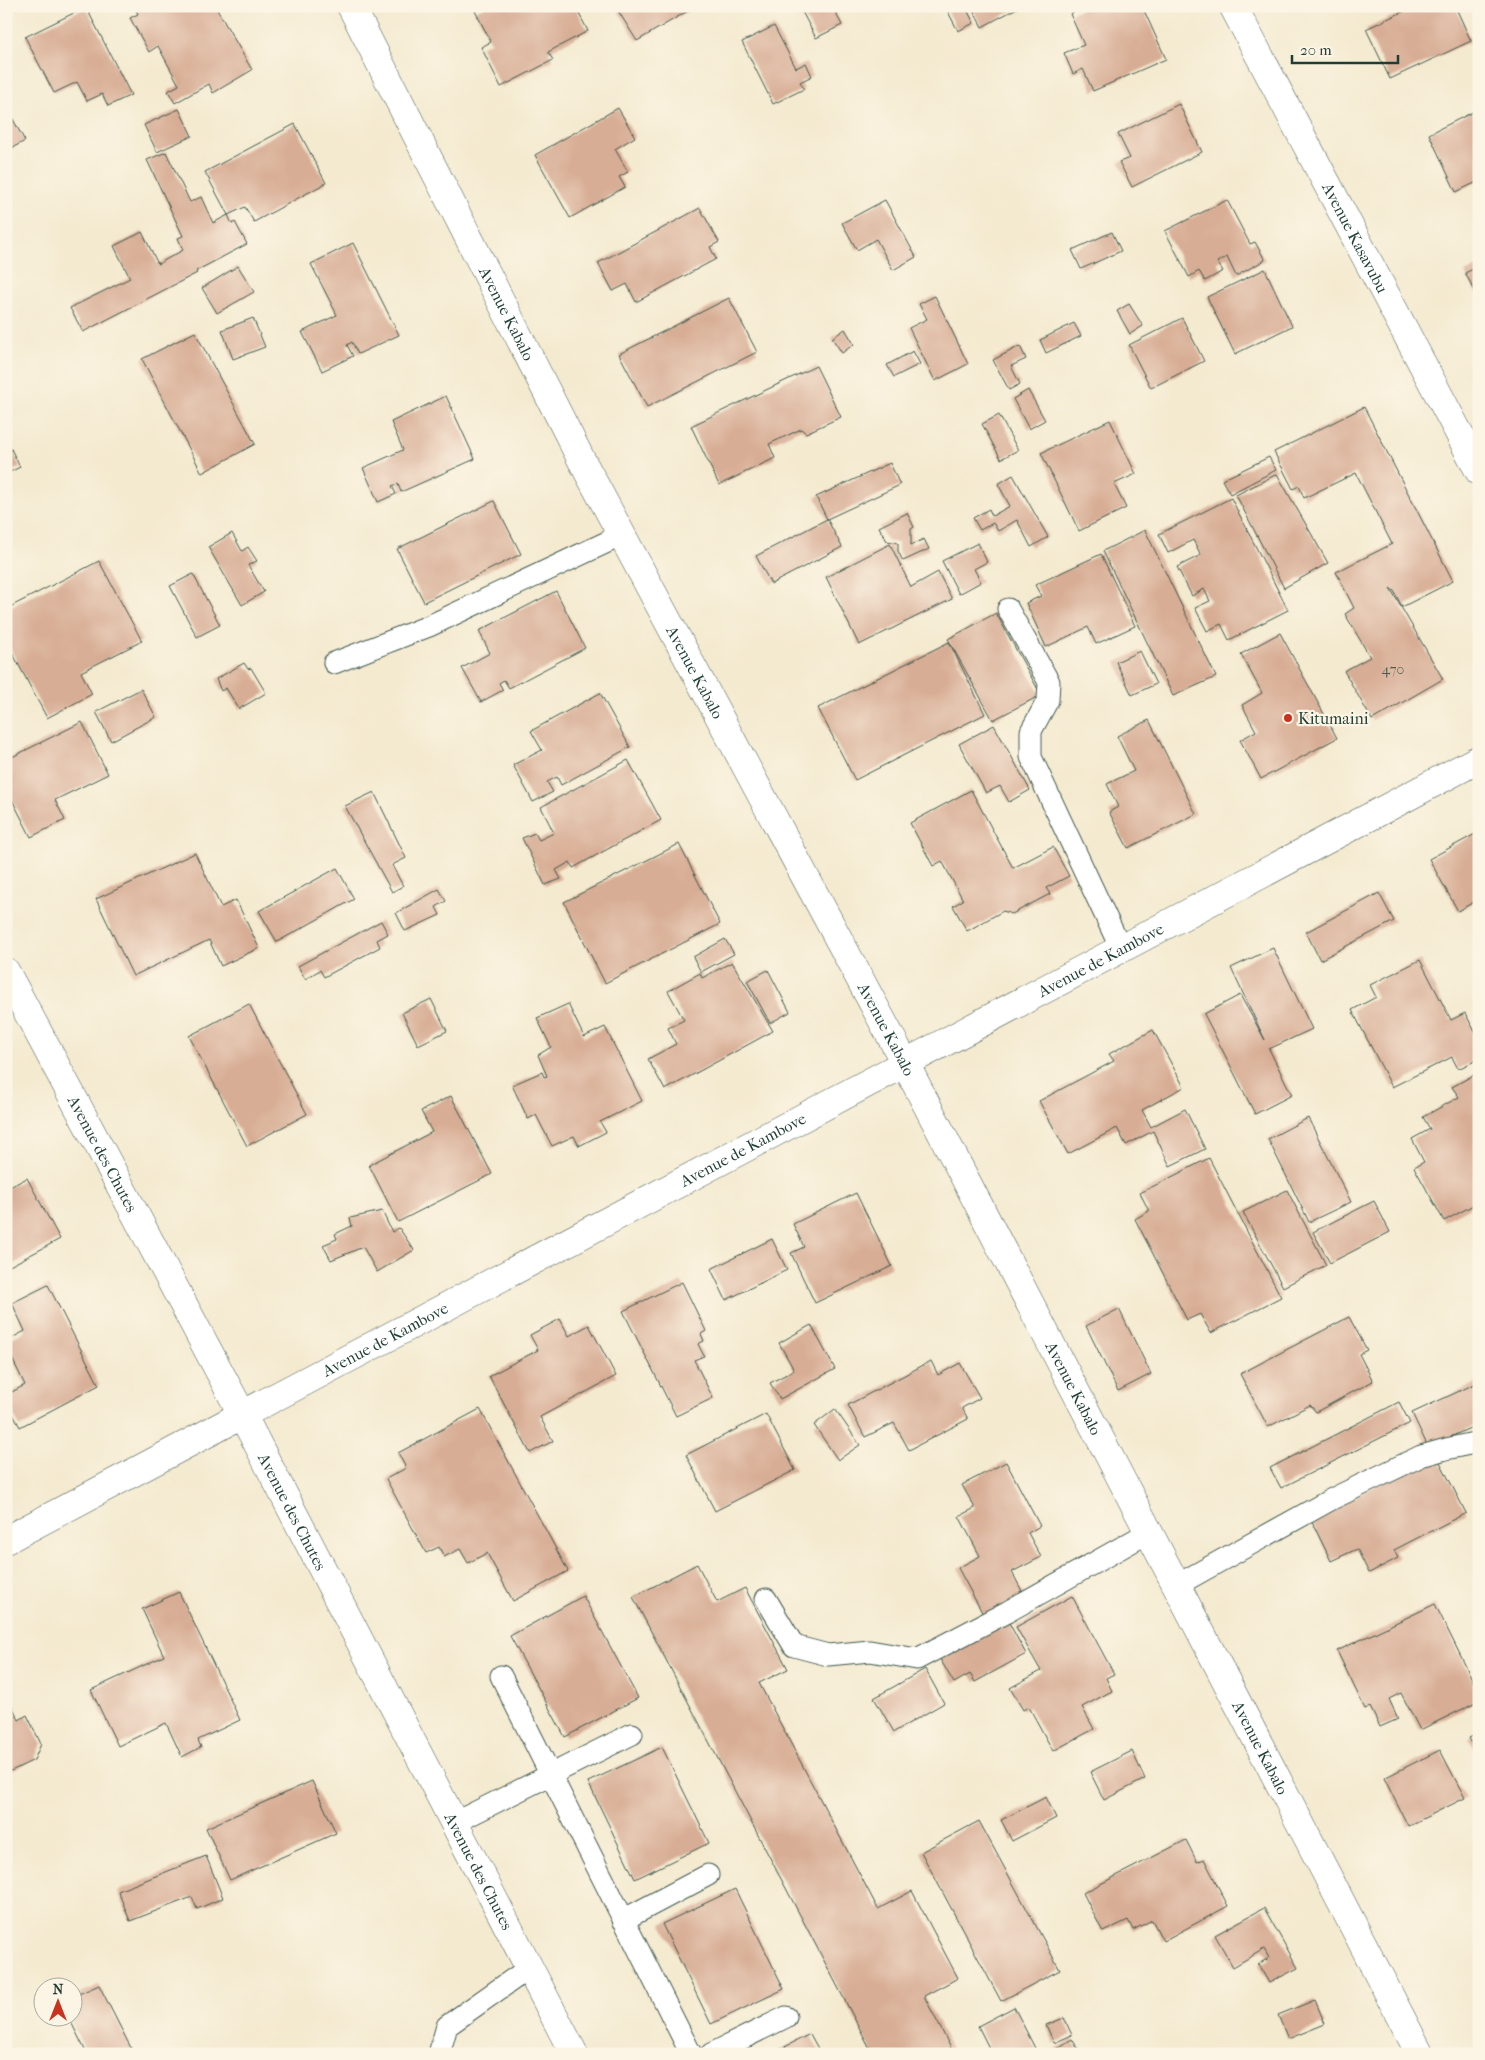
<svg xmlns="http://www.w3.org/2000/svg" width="1485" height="2060" viewBox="0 0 1485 2060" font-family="'IM FELL French Canon',serif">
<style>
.building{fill:#d8ad95}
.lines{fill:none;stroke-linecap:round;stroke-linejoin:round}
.service-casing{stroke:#3f574b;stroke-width:23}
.minor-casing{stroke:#3f574b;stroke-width:29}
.tertiary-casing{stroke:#3f574b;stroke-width:29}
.secondary-casing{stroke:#3f574b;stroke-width:29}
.service{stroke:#fff;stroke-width:21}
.minor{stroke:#fff;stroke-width:28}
.tertiary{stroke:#fff;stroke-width:28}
.secondary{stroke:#fff;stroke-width:28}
.poi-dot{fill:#c8321e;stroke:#fcf5e5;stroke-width:2}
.labels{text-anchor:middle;stroke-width:4.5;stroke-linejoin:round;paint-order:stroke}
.number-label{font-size:14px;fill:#4d594c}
.street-label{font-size:16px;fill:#1f3d34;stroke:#fcf5e5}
.poi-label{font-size:16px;fill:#1f3d34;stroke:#fcf5e5;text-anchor:start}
</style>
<rect width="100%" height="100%" fill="#fcf5e5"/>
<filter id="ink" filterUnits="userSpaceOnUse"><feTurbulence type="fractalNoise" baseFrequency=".02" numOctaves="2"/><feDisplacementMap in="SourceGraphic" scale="10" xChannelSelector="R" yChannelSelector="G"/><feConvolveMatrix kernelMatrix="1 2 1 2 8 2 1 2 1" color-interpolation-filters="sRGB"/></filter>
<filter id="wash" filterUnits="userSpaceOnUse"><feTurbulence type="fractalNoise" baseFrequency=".0096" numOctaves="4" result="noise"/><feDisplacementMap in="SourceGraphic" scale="20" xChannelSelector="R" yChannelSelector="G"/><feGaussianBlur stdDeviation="1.12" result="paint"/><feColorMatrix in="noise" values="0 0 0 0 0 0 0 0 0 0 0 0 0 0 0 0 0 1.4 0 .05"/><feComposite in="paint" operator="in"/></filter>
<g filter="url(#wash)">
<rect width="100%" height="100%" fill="#f4ead0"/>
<g id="blocks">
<path class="building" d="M134,6H215L252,70L213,93L209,84L175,103L168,91L179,85L158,46L149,52L130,18L138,14Z
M485,6H575L588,31L548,52L553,60L501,87L481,47L491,42L475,11Z
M615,6H696L637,41Z
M799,6H832L842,25L816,38Z
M945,6H965L974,23L958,31Z
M971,6H1021L982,27Z
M1087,6H1142L1166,59L1093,91L1083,69L1073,74L1064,53L1084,45L1070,14Z
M1415,6H1455L1471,41L1390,79L1366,29Z
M86,7L131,95L108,106L102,94L87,101L77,82L54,93L25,37Z
M774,26L796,68L806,63L812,76L800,82L804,89L773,104L742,42Z
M1179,104L1202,152L1132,187L1119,162L1130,158L1118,134Z
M6,107L25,141L6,151Z
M618,108L635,137L615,149L628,172L619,177L625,187L570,218L535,155Z
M179,109L192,136L157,152L144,125Z
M1479,109V181L1456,192L1429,134Z
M295,124L326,183L254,222L245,207L228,215L205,172Z
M166,152L190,202L201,197L213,223L228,215L232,224L235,222L247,244L196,271L197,273L83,332L70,308L130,278L114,246L142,232L158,264L183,250L178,238L183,236L147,160Z
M885,200L916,257L893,270L876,239L857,250L842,223Z
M1227,200L1250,244L1255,242L1265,260L1236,276L1227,257L1217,262L1223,271L1205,281L1199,271L1189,277L1165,231Z
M700,208L719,242L710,247L716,259L636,302L627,284L613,291L598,263Z
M1112,232L1121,251L1081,269L1072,250Z
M353,243L399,335L358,354L352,342L347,345L353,356L322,371L302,332L337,315L311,264Z
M238,266L254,292L217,313L202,288Z
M1479,266V298L1465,273Z
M1265,269L1292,326L1235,354L1207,297Z
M935,296L968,364L935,381L909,328L927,319L919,304Z
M729,298L757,352L647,407L619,354Z
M1129,304L1143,326L1130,334L1117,311Z
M253,318L265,347L233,359L222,330Z
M1182,318L1204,361L1151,388L1129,345Z
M1074,323L1081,336L1046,353L1040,340Z
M845,329L854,344L842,353L832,338Z
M195,332L255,444L202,473L142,359Z
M1020,346L1026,359L1011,366L1020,384L1009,390L993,360Z
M913,351L920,364L894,377L887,365Z
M816,366L841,417L806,433L801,429L769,444L775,458L719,485L691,426Z
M1028,390L1045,420L1029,429L1013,399Z
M446,396L475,459L401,492L398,484L392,486L396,494L378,502L363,468L403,450L391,422Z
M1364,407L1453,581L1402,607L1394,591L1390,588L1443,679L1372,720L1344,671L1370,657L1345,614L1354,608L1336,572L1392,544L1356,473L1304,498L1299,486L1293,489L1274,452Z
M999,415L1018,450L1001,459L982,424Z
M1110,420L1136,474L1114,484L1126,508L1079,531L1041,453Z
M6,439L20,467L6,474Z
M1269,457L1276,470L1230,494L1222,480Z
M890,463L900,485L827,519L816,497Z
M1277,474L1328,563L1284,588L1236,495Z
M1013,475L1048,537L1031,547L1017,520L998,531L993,523L980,530L973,518L989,509L992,516L1010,506L998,484Z
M1231,498L1288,610L1229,640L1221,624L1207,631L1195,608L1210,601L1204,589L1192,596L1177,567L1201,555L1193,540L1168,553L1159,534Z
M494,501L521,554L424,602L397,549Z
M907,513L914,527L911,529V545L924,539L929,549L903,561L898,551V543L887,541L879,527Z
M827,519L842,547L771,584L756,556Z
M1145,530L1216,677L1173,696L1103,551Z
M232,533L242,551L248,547L257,561L248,565L264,592L242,605L208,547Z
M978,543L987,562L974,569L981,582L959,594L942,561Z
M890,544L911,587L938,572L952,599L859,645L826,577Z
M1101,554L1135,626L1096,644L1088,627L1046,647L1026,603L1041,596L1035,585Z
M99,561L142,641L81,672L92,694L47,718L6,641V609Z
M193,574L220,625L197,637L170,586Z
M556,591L585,648L509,688L504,680L499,683L503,690L481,702L462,668L490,653L479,631Z
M996,613L1041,695L993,720L948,639Z
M1280,633L1337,738L1261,779L1240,740L1256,731L1242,705L1262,693L1241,654Z
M949,642L985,714L855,780L818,708Z
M1140,651L1156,684L1132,695L1116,662Z
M244,663L248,669L251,668L266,693L239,709L226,688L221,691L216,679Z
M141,689L156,717L111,741L96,712Z
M600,693L630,747L561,785L557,777L547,782L553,792L533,802L513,765L542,750L531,731Z
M1149,720L1196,814L1128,848L1109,812L1118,807L1107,784L1134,771L1117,736Z
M82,722L108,774L55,800L65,820L31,837L6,788V760Z
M994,725L1030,790L1009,802L1000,786L986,793L959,744Z
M628,760L661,820L573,868L570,862L556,870L561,879L545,885L522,838L535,833L539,840L554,833L541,807Z
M971,790L1013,868L1053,847L1069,876L1046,888L1050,894L1012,914L1003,911L967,931L953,906L963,900L942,861L933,866L910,823Z
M374,792L406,858L392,865L403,886L392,892L345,806Z
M1479,832V899L1458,911L1429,859Z
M679,844L720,924L605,983L564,902Z
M195,853L221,907L236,900L259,948L221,966L209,940L133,976L96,899Z
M337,868L354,899L277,942L259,911Z
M439,889L446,901L436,907L440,915L405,931L396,913Z
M1379,893L1394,921L1320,960L1306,932Z
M381,921L388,934L377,940L380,947L324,977L320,970L305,979L298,966Z
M725,939L734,954L701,972L693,957Z
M1273,948L1312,1029L1269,1049L1292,1095L1255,1114L1204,1014L1240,995L1265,1040L1231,968Z
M1420,960L1451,1020L1465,1013L1479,1039V1059L1458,1069L1452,1057L1392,1087L1352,1010L1376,997L1370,985Z
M732,962L773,1031L665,1090L648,1059L676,1044L668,1028L684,1020L668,991L700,973L702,978Z
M768,970L790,1012L770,1023L747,981Z
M431,999L447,1031L418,1045L402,1013Z
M249,1004L307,1114L247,1146L189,1036Z
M568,1004L584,1037L605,1027L642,1101L600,1122L606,1132L579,1146L574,1136L552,1146L536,1115L528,1119L512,1085L542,1072L544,1077L547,1076L538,1055L551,1047L537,1018Z
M1153,1030L1184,1087L1142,1110L1151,1127L1185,1109L1205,1149L1170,1166L1153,1131L1126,1145L1117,1128L1068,1154L1039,1101L1114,1061L1109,1054Z
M1479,1072V1202L1444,1221L1414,1167L1424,1162L1412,1139L1430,1129L1423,1117L1459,1097L1452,1087Z
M451,1096L492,1174L398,1222L369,1165L432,1132L421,1111Z
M1308,1118L1351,1202L1309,1222L1268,1139Z
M1209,1158L1281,1297L1211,1333L1200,1314L1187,1320L1135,1219L1149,1211L1140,1193Z
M27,1178L60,1239L6,1268V1189Z
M1287,1190L1326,1265L1283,1287L1243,1212Z
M856,1193L892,1266L815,1303L791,1253L804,1247L793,1224Z
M1374,1201L1390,1232L1330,1263L1313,1232Z
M382,1211L392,1232L399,1228L414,1250L377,1272L363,1247L331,1260L323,1245L337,1239L335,1234L352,1226L350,1218Z
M772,1239L787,1270L726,1300L711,1269Z
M682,1282L706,1331L701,1334L704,1341L698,1344L704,1356L694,1360L713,1398L676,1416L623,1311Z
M48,1285L99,1385L20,1427L6,1402V1395L25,1385L6,1346V1341L25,1331L12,1303Z
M1119,1309L1151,1374L1118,1391L1086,1326Z
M1349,1317L1367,1350L1359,1354L1373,1381L1316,1412L1310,1405L1268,1427L1240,1374Z
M560,1319L569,1336L589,1325L616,1376L540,1417L553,1441L530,1453L489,1376L538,1350L530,1335Z
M811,1325L835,1369L780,1399L770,1383L794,1370L779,1343Z
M931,1361L938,1375L960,1363L980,1398L962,1408L968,1419L909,1450L894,1423L865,1437L848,1405Z
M1479,1382V1424L1428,1447L1412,1413Z
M1399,1402L1410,1423L1281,1488L1270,1468Z
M480,1409L568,1571L513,1601L487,1553L468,1563L460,1549L444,1557L439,1547L426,1553L386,1479L406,1468L398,1453Z
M835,1409L860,1445L838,1460L814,1425Z
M766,1414L795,1470L715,1511L686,1455Z
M1437,1456L1466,1513L1394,1550L1398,1558L1369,1573L1357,1549L1331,1561L1310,1518Z
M1006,1462L1040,1526L1028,1533L1041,1557L1012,1572L1024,1595L984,1616L958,1568L980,1556L959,1516L975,1508L962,1485Z
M697,1564L717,1602L745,1588L788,1669L759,1683L878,1909L912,1891L958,1978L924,1996L954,2054H873L633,1597Z
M179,1592L240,1720L198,1740L201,1747L182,1757L166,1723L118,1746L91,1690L164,1656L142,1609Z
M583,1596L638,1698L565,1737L510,1636Z
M1072,1596L1114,1674L1106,1678L1112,1691L1082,1707L1094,1729L1053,1751L1029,1707L1023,1710L1010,1688L1041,1671L1016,1627Z
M1435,1604L1479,1693V1701L1420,1730L1401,1693L1389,1699L1398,1719L1380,1727L1370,1707L1365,1709L1337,1651Z
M1008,1621L1026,1654L975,1682L970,1674L954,1683L940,1659Z
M925,1669L944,1703L894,1732L874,1698Z
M6,1694L19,1720L27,1715L41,1744L34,1760L11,1771L6,1766Z
M1479,1733V1757L1469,1738Z
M662,1747L709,1843L635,1879L588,1782Z
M1440,1750L1465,1798L1408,1826L1384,1778Z
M1132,1751L1145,1779L1104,1800L1090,1772Z
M312,1781L336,1833L230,1880L206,1828Z
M1046,1797L1056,1818L1012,1841L1001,1820Z
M979,1821L1060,1970L1001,2001L921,1852Z
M1186,1840L1197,1862L1204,1859L1228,1906L1163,1941L1152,1920L1133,1930L1128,1920L1103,1932L1083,1893Z
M206,1856L223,1898L197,1909L192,1897L130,1921L118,1891Z
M735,1889L784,1989L711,2024L662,1924Z
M1264,1908L1298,1968L1269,1983L1258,1964L1269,1958L1264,1949L1233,1967L1215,1935Z
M99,1985L134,2054H87L69,2018H72V1997Z
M1315,2000L1325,2024L1288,2039L1278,2015Z
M1014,2007L1038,2054H992L978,2026Z
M1064,2018L1072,2035L1054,2043L1046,2025Z
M810,2034L821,2054H771Z
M1072,2039L1081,2054H1058L1056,2049Z"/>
</g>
</g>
<g filter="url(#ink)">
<use href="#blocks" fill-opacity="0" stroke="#3f574b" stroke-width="1"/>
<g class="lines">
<defs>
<path id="service" d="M1008,609L1049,682L1048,700L1031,731V757L1121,949
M334,663L429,626L622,535
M1177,1585L1332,1499L1421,1456L1446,1449L1479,1442
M766,1599L794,1646L828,1655L870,1651L917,1659L1007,1612L1149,1532
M501,1676L691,2054
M454,1823L632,1734
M623,1920L708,1875
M439,2054L447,2026L529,1968
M711,2054L786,2017"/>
<g id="minor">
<path id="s1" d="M6,972L243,1416L574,2054"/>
<path id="s2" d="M6,1540L1479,759"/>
</g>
<g id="tertiary">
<path id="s3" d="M351,6L581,459L905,1063L1420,2054"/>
</g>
<g id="secondary">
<path id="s4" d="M1233,6L1479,471"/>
</g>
</defs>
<use href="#service" class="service-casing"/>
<use href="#minor" class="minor-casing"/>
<use href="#tertiary" class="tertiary-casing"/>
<use href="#secondary" class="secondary-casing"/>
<use href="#service" class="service"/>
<use href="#minor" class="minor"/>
<use href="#tertiary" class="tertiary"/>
<use href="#secondary" class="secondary"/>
</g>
</g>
<circle class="poi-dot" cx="1288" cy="718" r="5"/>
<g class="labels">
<g class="number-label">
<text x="1393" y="674">470</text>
</g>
<g class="street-label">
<text dy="6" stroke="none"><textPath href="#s4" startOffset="262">Avenue Kasavubu</textPath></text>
<text dy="6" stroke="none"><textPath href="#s3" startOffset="345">Avenue Kabalo</textPath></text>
<text dy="6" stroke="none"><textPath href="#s3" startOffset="750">Avenue Kabalo</textPath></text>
<text dy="6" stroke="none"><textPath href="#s2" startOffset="1239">Avenue de Kambove</textPath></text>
<text dy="6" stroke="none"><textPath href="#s3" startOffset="1155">Avenue Kabalo</textPath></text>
<text dy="6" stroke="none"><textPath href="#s2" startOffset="834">Avenue de Kambove</textPath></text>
<text dy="6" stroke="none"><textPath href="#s1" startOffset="206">Avenue des Chutes</textPath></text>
<text dy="6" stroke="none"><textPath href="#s2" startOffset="429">Avenue de Kambove</textPath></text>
<text dy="6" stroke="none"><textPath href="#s3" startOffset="1560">Avenue Kabalo</textPath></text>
<text dy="6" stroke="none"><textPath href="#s1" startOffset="611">Avenue des Chutes</textPath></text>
<text dy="6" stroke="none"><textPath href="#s3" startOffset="1965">Avenue Kabalo</textPath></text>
<text dy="6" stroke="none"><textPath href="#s1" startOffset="1016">Avenue des Chutes</textPath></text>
</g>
<g class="poi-label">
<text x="1298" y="724">Kitumaini</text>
</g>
</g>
<rect width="1485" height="2060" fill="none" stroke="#fcf5e5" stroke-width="25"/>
<g transform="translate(58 2002)"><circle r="24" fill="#fcf5e5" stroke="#a4ab9e"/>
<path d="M0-4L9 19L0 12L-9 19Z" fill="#c8321e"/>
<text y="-8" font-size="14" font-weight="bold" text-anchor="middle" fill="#1f3d34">N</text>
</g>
<path d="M1292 55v8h106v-8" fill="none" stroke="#1f3d34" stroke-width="2.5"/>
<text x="1300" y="55" font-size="15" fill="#1f3d34" stroke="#fcf5e5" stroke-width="4" paint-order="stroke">20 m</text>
</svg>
